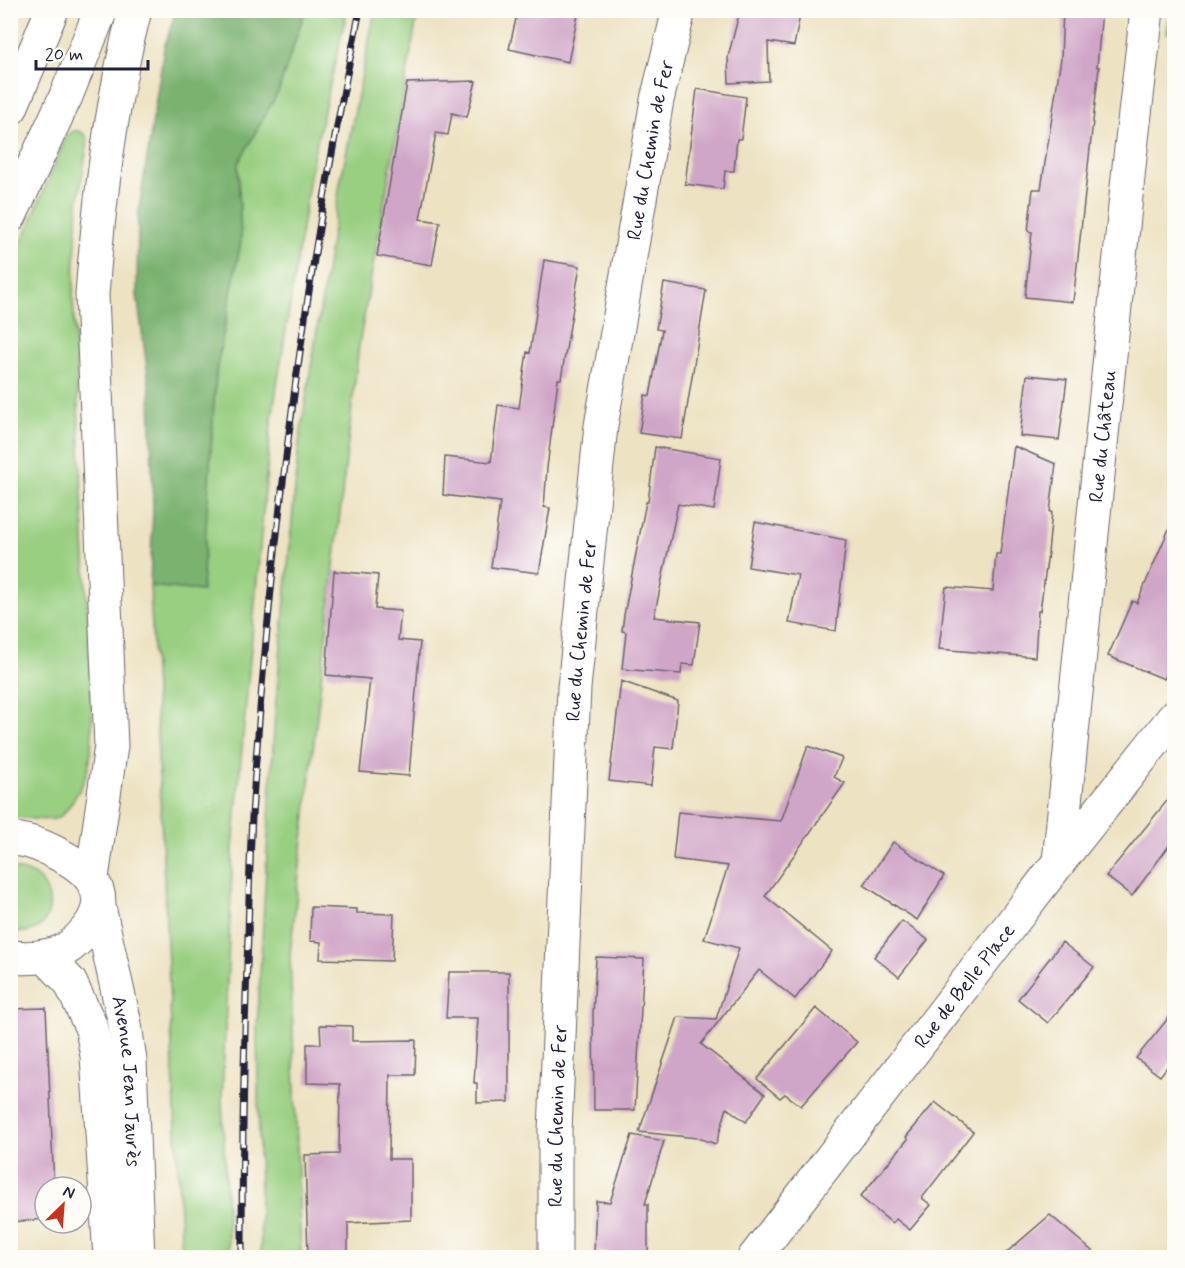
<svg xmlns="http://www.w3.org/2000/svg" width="1185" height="1268" viewBox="0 0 1185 1268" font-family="Mynerve,sans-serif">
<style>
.green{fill:#99cf81;stroke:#5e785e;stroke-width:1.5}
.forest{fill:#7ab26f;stroke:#4e6a55;stroke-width:1.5}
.building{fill:#d0a6c8}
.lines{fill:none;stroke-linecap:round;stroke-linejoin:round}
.minor-casing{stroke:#69656a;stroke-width:35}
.secondary-casing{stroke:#69656a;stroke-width:35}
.primary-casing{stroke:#69656a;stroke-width:35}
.trunk-casing{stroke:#69656a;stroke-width:35}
.minor{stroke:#fff;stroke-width:33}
.secondary{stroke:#fff;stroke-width:33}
.primary{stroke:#fff;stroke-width:33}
.trunk{stroke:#fff;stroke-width:33}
.rail-casing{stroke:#22223b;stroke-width:7}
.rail{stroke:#fdfcf7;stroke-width:4.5;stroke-dasharray:14;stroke-linecap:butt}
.labels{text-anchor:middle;stroke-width:6;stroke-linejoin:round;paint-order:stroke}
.street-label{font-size:20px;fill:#22223b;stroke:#fdfcf7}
</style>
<rect width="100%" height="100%" fill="#fdfcf7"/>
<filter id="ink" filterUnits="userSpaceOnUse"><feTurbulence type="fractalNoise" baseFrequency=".0167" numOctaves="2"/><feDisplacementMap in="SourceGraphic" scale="12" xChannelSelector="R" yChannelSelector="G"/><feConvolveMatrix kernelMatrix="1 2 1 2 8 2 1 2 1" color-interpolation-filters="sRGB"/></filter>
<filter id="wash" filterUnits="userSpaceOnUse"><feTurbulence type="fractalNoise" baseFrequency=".008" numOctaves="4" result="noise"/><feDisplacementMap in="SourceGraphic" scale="24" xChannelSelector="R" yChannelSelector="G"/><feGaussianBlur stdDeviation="1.35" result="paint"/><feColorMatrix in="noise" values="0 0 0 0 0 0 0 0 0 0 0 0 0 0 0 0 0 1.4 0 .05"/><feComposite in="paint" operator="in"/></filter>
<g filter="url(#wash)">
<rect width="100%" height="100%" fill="#ede2c2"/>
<path class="green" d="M305,11H347L313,158L271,424L233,848L222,1100L229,1257H182L150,586L201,591L216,372L241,241L238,163L278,92Z
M375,11H418L359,345L290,954L301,1257H261L257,1028L275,713L299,443L340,184Z
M1170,11H1174V34L1167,33Z
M73,131C81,130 85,133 88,140L78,203L73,296L92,714C92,747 93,772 73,800C68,808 63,817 53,819C40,821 24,817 11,817V268L66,138Z
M10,869C62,868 63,942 11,931Z"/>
<path class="forest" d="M176,11H305L278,92L238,164L241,241L216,372L202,591L150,586L153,508L150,390L137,295L138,216L164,48Z"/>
<g id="blocks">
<path class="building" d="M518,10H579L568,62L509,49Z
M740,10H801L794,46L768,42L769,81L729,83L728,57Z
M1063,10H1102L1097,67H1099L1073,302L1025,297L1032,232L1028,231L1033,189H1041L1061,58Z
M476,81L467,117L452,113L448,135L436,133L420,219L440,222L432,265L377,256L407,83Z
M697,89L746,97L741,139H737L734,171H725L723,189L685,184Z
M544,260L580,266L561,379H558L547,468L544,507L550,508L539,573L491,567L500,502L443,495L445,457L491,462L498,405L519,408L527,352L530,353Z
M664,283L706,290L682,439L639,433L645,395L650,396L662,330L656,329Z
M1027,375L1067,379L1059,440L1020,436Z
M1014,446L1056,464L1050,512H1052L1048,553L1040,611H1038L1035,657L939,649L946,587L993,591L996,554H1000Z
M655,447L721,458L714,510L678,504L654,617L700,622L694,665L682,664L681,674L622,669L626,632L622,631L624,615L646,502H648Z
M1174,517V656L1164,679L1108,656L1132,601L1137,603Z
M755,522L846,540L836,631L789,623L798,575L748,567Z
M334,571L378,575L375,609L401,611L398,640L420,642L409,776L360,772L370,679L326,675Z
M621,681L678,701L673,749L655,747L651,786L609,781Z
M808,746L842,758L834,777L845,783L765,896L832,951L795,999L759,970L701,1044L765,1094L746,1122L727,1108L716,1144L698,1138L639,1132L678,1017L716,1019L739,948L704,939L728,866L673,859L678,812L781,821Z
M1174,792V839L1132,896L1106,876Z
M893,842L944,876L917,920L864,885Z
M311,907L357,909V913L394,914L392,961L320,959L321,942L310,941Z
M902,921L928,940L899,977L874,957Z
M1062,942L1094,967L1048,1023L1018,999Z
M596,957L644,959L635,1110H594L593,1015Z
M449,972H509V1102L477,1103V1083H474L478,1018H446Z
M46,1008L54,1187H45V1219L10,1222V1009Z
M816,1008L857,1042L801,1106L785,1094L780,1098L757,1079Z
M1174,1011V1058L1160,1076L1136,1058Z
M320,1025L352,1026V1041L416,1040L415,1075H390L389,1159H411V1220L348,1223V1255H342V1257H308L305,1155L339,1154L340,1084L307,1083V1044H321Z
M935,1102L973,1132L922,1198L931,1205L910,1230L896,1219L892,1223L860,1197L908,1139L906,1137Z
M632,1135L664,1141L645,1204H648V1257H609V1252L594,1253L596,1201L610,1202Z
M1050,1215L1099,1257H1001Z"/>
</g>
</g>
<g filter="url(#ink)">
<use href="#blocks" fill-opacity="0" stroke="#69656a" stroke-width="1.5"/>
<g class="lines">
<defs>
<g id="minor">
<path id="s1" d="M1059,862L1130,157L1147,10"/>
<path id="s2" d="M555,1258V1131L574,688L601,426L657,100L679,10"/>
<path id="s3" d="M754,1258L1059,862L1174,717"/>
</g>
<g id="secondary">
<path d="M10,839C27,839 43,846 58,854C89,869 114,895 88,928C81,936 74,945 64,950C47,958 29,959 10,957"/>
<path id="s4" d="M99,907L125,1024L130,1061L138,1258"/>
<path d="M45,956L70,982L92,1029L97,1056L110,1258"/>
</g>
<path id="primary" d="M10,216L66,96"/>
<path id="trunk" d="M66,96L101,10
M11,108L52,10
M92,878L111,746L92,295C99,199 111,103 135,10"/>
</defs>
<use href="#minor" class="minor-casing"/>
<use href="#secondary" class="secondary-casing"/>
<use href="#primary" class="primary-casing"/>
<use href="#trunk" class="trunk-casing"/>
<use href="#minor" class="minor"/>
<use href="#secondary" class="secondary"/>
<use href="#primary" class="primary"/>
<use href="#trunk" class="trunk"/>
<defs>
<path id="rail" d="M242,1258C242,1150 244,1043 248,936C249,896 250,856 252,816C270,546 304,276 360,10"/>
</defs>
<use href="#rail" class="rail-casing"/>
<use href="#rail" class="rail"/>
</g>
</g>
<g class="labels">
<g class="street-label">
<text dy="7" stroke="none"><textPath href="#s2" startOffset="1114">Rue du Chemin de Fer</textPath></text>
<text dy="7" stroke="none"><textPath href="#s1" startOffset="428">Rue du Château</textPath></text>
<text dy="7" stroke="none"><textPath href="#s2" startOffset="628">Rue du Chemin de Fer</textPath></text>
<text dy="7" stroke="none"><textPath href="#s3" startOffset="344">Rue de Belle Place</textPath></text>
<text dy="7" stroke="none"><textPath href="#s4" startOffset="177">Avenue Jean Jaurès</textPath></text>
<text dy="7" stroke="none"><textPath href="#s2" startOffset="142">Rue du Chemin de Fer</textPath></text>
</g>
</g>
<rect width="1185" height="1268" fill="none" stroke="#fdfcf7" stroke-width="36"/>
<g transform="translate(63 1205) rotate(25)"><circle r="28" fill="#fdfcf7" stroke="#a5a5ac" stroke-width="1.5"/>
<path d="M0-4.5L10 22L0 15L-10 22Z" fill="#c8321e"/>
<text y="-9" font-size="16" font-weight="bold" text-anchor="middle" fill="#22223b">N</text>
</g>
<path d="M36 60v9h112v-9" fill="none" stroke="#22223b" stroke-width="3"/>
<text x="45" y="60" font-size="18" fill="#22223b" stroke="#fdfcf7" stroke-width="4.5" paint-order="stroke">20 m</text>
</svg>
